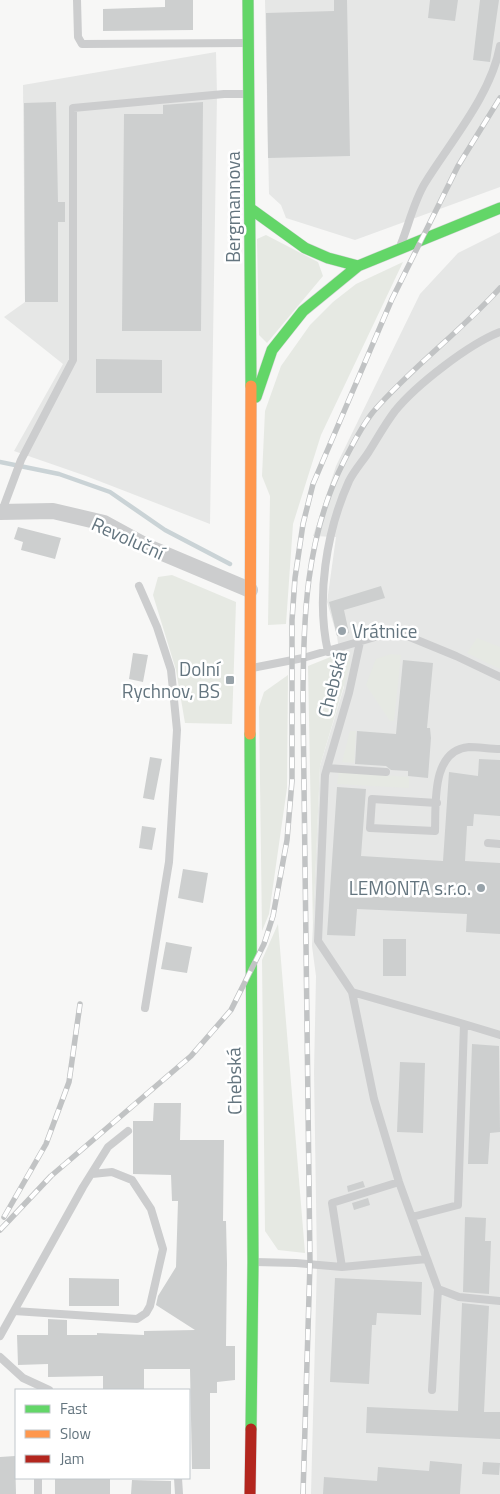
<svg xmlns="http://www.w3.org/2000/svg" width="500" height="1494" viewBox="0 0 500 1494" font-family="'Titillium Web',sans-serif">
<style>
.built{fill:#e6e7e6}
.green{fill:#e6e9e3}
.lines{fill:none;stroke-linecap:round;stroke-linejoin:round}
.stream{stroke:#cad3d6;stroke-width:4.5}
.building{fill:#cdcfcf}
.fast-casing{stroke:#d4d5d6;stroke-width:12}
.slow-casing{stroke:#d4d5d6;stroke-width:12}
.jam-casing{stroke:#d4d5d6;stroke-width:12}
.lane{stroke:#cccdce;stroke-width:8}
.street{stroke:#cccdce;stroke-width:16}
.fast{stroke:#63d668;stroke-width:11}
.slow{stroke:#ff974d;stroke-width:11}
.jam{stroke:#b3261e;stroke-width:11}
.rail-casing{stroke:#c1c3c4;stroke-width:5.5}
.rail{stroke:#fff;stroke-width:4;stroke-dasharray:11;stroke-linecap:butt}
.poi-dot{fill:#97a2a9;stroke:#fff;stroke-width:2}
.labels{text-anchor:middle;stroke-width:5;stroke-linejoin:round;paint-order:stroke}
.street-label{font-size:19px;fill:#64757f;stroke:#fff}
.poi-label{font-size:19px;fill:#64757f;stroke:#fff;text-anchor:end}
</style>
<rect width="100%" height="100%" fill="#f7f7f6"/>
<path class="built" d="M265,0H500V187L355,240L286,218L281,205L269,194Z
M216,52L217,95L210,524L86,476L14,451L63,364L4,317L25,302L23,85Z
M500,232V1494H311L317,1264L314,1072L316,976L312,946L320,766L344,687L337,636L327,602L336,537L313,536L336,466L420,294L458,253Z"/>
<path class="green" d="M266,235L318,262L323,276L267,343L259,335L257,239Z
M403,262L321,435L293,524L286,624L268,625L270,496L262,476L265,411L281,366L310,325L333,302L356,284Z
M172,575L236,602L232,724L185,723L176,670L153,595L158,577Z
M477,638L500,647V669L467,653Z
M343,652L350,653V665L320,766L313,928L308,666Z
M391,654L401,655L394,721H390L366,685L376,659Z
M288,675L287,788L269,914L262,931L259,707L264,692Z
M350,731H356L354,763L342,762Z
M339,772L409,777V788L337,784Z
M278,924L305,1253L278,1250L265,1231L262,960Z"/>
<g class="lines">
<path class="stream" d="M0,462L59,474L110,492L165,530L230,564"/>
</g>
<path class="building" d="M165,0H193V30L103,31V9L165,7Z
M334,0H347L350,156L268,158L266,13L334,11Z
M430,0H458L455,21L428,18Z
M480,0H499L490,62L473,60Z
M56,102L58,202H65V222H58V302H25L24,103Z
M203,102L201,331H122L124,114H163V105Z
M96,359L162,360V393H96Z
M18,527L61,538L55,559L21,550L23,542L14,539Z
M381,586L385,598L344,610L349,633L337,636L329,602Z
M133,653L148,655L143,682L129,679Z
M403,660L433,663L427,728H430L431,738L428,778L408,776V771L391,770L386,766L355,764L357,731L396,734Z
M150,757L162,759L154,800L143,798Z
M479,759L500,760V816L474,814L473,826H467L465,861L500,863V934L466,932L467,914L357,909L355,936L327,935L337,787L366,789L361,856L443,861L449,772L478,776Z
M142,826L156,828L152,850L139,848Z
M183,869L208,873L203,903L178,898Z
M383,939H406V976H383Z
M166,942L192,947L187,973L161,969Z
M472,1044L499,1046L500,1132L490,1133L488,1164H468Z
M400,1062L425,1063L423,1133L397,1132Z
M154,1103H181L180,1140H224L223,1221H226L227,1264L226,1346H235V1380L217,1382V1393H210V1469H192L190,1369H144V1390H103V1376L48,1377V1364L18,1365L17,1335H48V1319L67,1320V1335H97V1333L144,1335V1331L195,1330L156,1305L158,1296L176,1267L178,1201H172L171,1175L133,1174V1121H153Z
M363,1181L365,1187L348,1192L347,1186Z
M368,1198L370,1205L354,1210L352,1203Z
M465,1217L486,1218L485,1241H491L489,1294L463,1292Z
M69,1278L119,1279V1306H69Z
M335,1278L422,1282L421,1315L377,1313L376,1325H372L369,1384L330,1382Z
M462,1303L489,1306L484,1412H500V1439L366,1433L367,1407L458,1411Z
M15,1456L16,1494H0V1457Z
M430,1461L462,1464L460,1494H323L324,1477L377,1481L378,1467L429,1471Z
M483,1462L500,1463L499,1475L482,1474Z
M55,1478H110V1494H55Z
M132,1480L171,1481V1494H131Z"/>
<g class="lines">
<defs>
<path id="fast" d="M248,0L251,386
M251,209L305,248L328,258L358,266
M256,397L272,350L303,311L358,266L500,208
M250,734L253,1262L251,1429"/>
<path id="slow" d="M250,734L251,386"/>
<path id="jam" d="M250,1494L251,1429"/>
</defs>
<use href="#fast" class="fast-casing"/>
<use href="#slow" class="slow-casing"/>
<use href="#jam" class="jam-casing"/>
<path class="lane" d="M77,0L78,37L82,44L247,43
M401,244C409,224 414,201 425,183C451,141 491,95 500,46
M2,511L21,460L73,360V108L224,94H249
M139,586L157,627L171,670L177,730L169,862L145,1008
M360,642L349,693L325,775L318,941L352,992L374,1099L399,1182L427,1259
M328,652C316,598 326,532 349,481C354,471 362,462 368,453C377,439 385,424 395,411C416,385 469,344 500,332
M252,668L303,658L382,635L400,633L456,656L500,677
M327,768L386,772
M437,803L372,799L370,828L435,831C436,804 431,750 469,747C479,747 490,749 500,749
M488,843L500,844
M352,992L464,1024L458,1205L412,1217
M464,1024L500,1035
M255,1262L296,1263L342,1267L427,1259L438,1289L432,1390
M342,1267L332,1203L399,1182
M438,1289L459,1297L500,1301
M14,1311L137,1319L146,1313L150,1306L163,1249L151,1209L132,1180L112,1172L92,1174
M0,1336L83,1187L108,1147L128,1131
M0,1357L23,1378L49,1390
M38,1478V1494
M178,1478L179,1494"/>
<path class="street" d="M0,512L53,511L104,523L148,547L250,590"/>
<use href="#fast" class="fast"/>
<use href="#slow" class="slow"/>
<use href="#jam" class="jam"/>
<defs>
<path id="rail" d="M4,1217L46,1144L69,1082L80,1004
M0,1230L51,1176L191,1056L231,1010L264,944L273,916L287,840L292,781V620L295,578L303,524L313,484L392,299L458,166L500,98
M303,1494L310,1263L303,704C303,620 305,538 344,461C353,444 361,427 373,412C412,367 460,332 500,288"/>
</defs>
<use href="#rail" class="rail-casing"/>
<use href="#rail" class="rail"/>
</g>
<g class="poi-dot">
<circle cx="342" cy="631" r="5"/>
<rect x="225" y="675" width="10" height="10" rx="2.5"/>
<circle cx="481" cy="888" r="5"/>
</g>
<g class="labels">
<g class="street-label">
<text transform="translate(233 207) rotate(-90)" y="7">Bergmannova</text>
<text transform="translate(128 538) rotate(24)" y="7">Revoluční</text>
<text transform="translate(332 684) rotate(-76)" y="7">Chebská</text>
<text transform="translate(234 1081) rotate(-91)" y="7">Chebská</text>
</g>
<g class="poi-label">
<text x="352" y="638" text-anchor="start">Vrátnice</text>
<text x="220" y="676">Dolní<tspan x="220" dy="22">Rychnov, BS</tspan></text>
<text x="471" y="895">LEMONTA s.r.o.</text>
</g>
</g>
<rect x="15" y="1389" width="175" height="90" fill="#ffffff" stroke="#c1c8cc"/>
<rect x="25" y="1405" width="25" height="8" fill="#63d668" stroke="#c1c8cc"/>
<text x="60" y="1414" font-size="15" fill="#64757f">Fast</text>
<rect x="25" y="1430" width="25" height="8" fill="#ff974d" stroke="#c1c8cc"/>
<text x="60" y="1439" font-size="15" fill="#64757f">Slow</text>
<rect x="25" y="1455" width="25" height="8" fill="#b3261e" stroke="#c1c8cc"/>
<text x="60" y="1464" font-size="15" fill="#64757f">Jam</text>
</svg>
